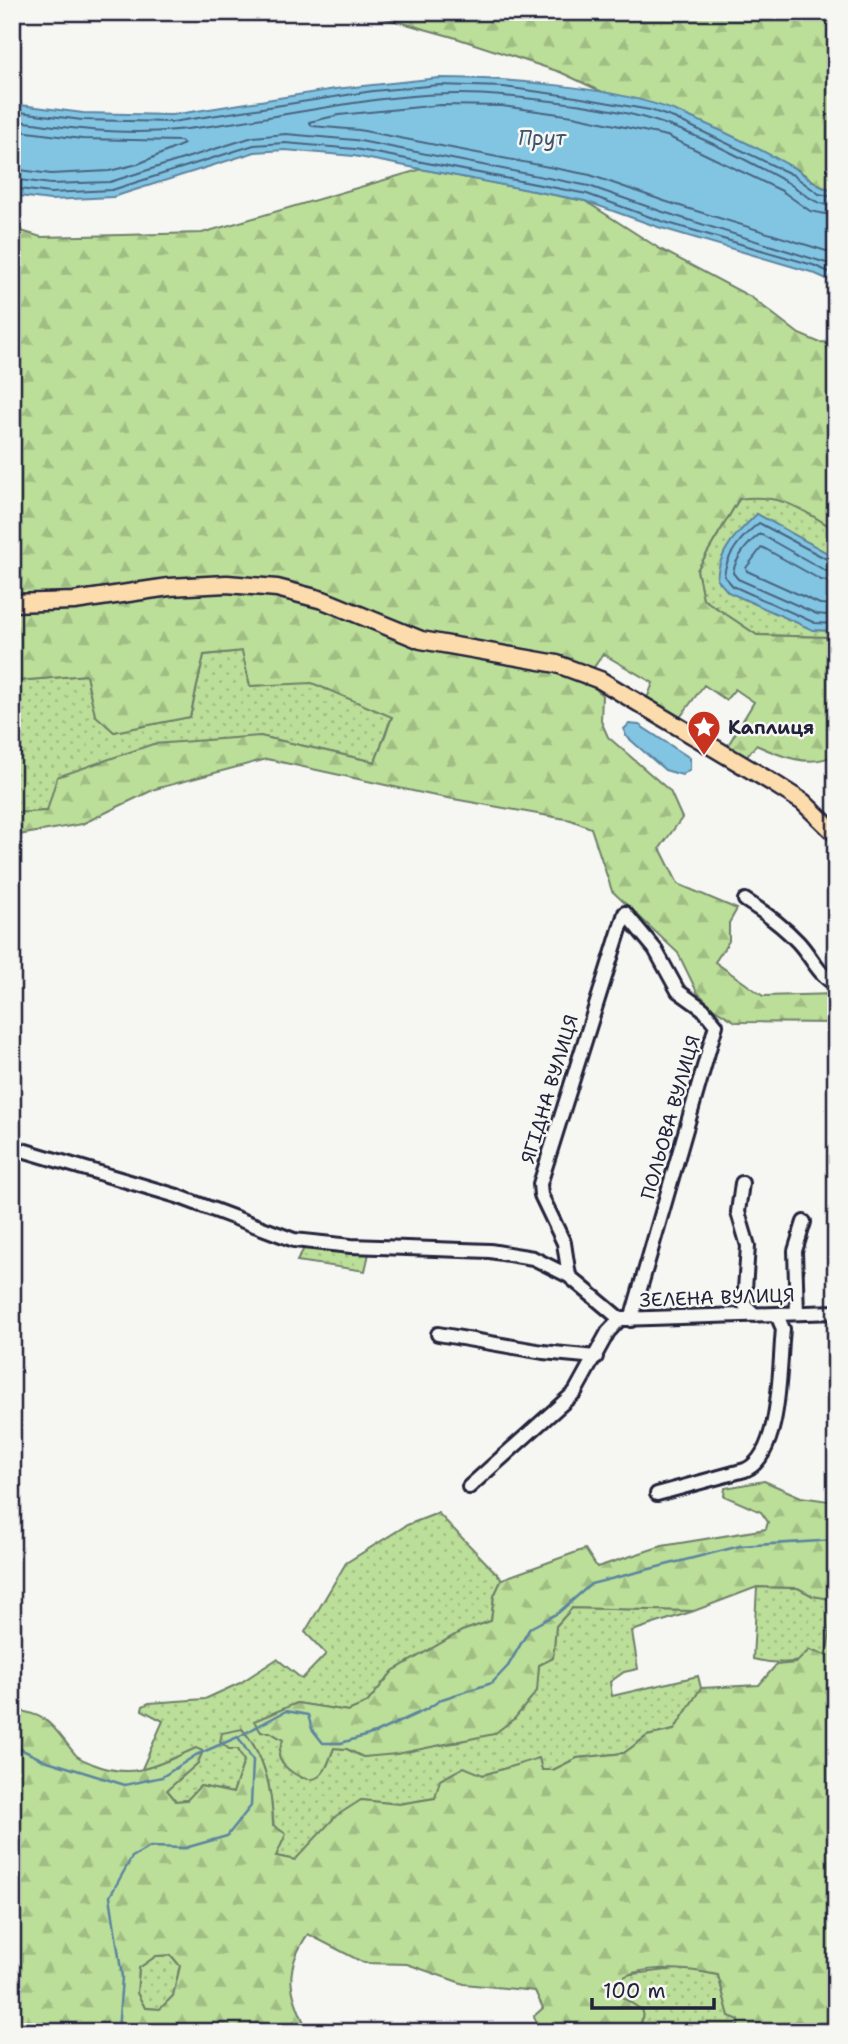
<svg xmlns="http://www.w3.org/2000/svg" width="848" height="2044" viewBox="0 0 848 2044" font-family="'Shantell Sans',sans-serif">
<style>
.grass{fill:url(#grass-dots);stroke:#6e806a;stroke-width:2}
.forest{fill:url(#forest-firs);stroke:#6e806a;stroke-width:2;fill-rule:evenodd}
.water{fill:#82c5e3;stroke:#5c84a0;stroke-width:2}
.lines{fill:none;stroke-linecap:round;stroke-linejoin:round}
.shore{stroke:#48637e;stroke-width:2}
.stream{stroke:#5c84a0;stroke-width:2.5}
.minor-casing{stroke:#22223b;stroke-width:18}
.major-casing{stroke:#22223b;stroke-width:21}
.minor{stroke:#f6f6f2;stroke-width:12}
.major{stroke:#fcdcac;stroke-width:16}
.labels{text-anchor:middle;stroke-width:5;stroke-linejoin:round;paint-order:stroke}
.poi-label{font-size:19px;font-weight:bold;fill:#22223b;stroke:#f6f6f2;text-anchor:start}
.street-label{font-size:19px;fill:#22223b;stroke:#f6f6f2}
.water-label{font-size:21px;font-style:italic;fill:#3f536d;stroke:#f6f6f2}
</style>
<defs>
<pattern id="grass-dots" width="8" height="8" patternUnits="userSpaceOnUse" patternTransform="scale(1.75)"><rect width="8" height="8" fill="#bbde98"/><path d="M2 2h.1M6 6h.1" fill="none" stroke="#a0be84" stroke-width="1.8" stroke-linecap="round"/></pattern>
<pattern id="forest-firs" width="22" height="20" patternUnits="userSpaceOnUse" patternTransform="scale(1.75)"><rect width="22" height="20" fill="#bbde98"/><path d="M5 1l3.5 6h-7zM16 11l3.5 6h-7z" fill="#a0be84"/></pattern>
</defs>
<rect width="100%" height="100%" fill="#f6f6f2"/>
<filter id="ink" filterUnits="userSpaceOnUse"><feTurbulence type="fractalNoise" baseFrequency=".0143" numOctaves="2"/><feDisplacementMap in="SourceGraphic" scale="14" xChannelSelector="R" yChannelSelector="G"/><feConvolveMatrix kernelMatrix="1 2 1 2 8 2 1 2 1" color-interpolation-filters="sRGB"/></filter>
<g filter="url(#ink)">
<path class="grass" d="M764,495L791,503L836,530V558L757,514L776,612L813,630L836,631V642L826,637L757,635L703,599L697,570L739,499Z
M243,651L250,686L312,682L392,716L375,762L260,736L47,811L12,813V687L17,681L86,675L95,714L114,732L190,717L204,655Z
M307,1243L370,1249L365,1271L297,1261Z
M438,1513L502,1579L494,1596L491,1621L462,1631L393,1671L367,1703L348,1711L297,1703L255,1721L261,1732H270L283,1740L291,1768L301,1778L327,1766L334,1748L347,1749L363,1757L460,1742L536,1691L539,1665L553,1658L556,1626L572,1608L694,1611L632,1631L638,1669L624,1672L610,1682L612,1696L698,1676L701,1688L674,1730L647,1736L624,1753L577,1758L553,1770H542L539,1759L483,1775L435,1798L399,1804L361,1800L296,1860L276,1856C272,1809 274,1767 242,1729L238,1749L244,1761L233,1793L201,1786L187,1800L176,1801L167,1790L198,1763L159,1764L141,1771L163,1721L142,1710L143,1706L149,1703L205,1699L240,1683L277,1659L302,1679L326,1654L305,1632L346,1563L407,1525Z
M757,1587L798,1588L813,1596L836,1599L826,1655C800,1662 780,1666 753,1659Z
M171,1955L180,1966L173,1996L160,2009L145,2008L137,1993L139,1968L156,1956Z
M684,1968L718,1975L729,2015L739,2020L737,2032H640L643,2011L611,1990L616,1981L624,1975Z"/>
<path class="forest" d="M363,12H836V190L822,187L797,169L677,112L611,96L560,72L453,37Z
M422,169L585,201L660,249L751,297L799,334L818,342L836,343V530C801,509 781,493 739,499L697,570L703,599L757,635L826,637L836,642V754C811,769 780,756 756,745L745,759L727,747L754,702L735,689L726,700L704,685L678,720L646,701L653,683L603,654L586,679L602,695L601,721L608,737L670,791L682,818L660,848L678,884L737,909L729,923V941L715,962L763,996L836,994V1023L736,1022L713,1008L697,992L678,953L612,891L591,828L571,820L431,795L267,759L155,789L82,824L19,835L12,834V813L47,811L57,777L153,744L260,736L375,762L392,717L312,683L250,686L242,651L204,655L190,717L114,732L95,715L86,675L17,681L12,687V228L41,237L202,233Z
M764,1481L801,1497L836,1502V1600L813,1596L798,1588L757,1587L694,1611L572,1608L556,1626L553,1658L539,1665L537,1691L515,1718L494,1734L397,1754L363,1757L347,1749L334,1748C330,1757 327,1771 318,1777C306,1785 281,1768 279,1756C279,1751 281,1745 283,1740L270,1732H261L254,1721L297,1703L348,1711L367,1703L393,1671L462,1631L491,1621L494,1596L502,1579L585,1549L597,1567L662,1546L766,1529L768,1522L761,1512L724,1496L725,1488Z
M836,1600V2032H737L739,2020L729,2016L718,1975C692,1969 624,1960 612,1990L643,2011L640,2032H540L534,2016L543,2008L535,1991L464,1984L407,1964L364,1963L308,1934C283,1970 289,1992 307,2029L316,2032H12V1710C50,1713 54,1729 75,1754C79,1759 87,1761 93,1764C134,1781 159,1764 196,1748L203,1751L198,1763L167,1790L176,1801L187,1800L200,1786L233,1793L244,1761L238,1749H229L220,1742L222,1733L242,1729C265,1756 272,1789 273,1825L286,1834L276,1856L295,1860L336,1816L361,1800L399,1804L435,1798L440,1780L464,1767L483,1775L539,1758L542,1770H553L577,1758L624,1753L647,1736L674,1730L701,1688L759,1685L776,1665L796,1663L809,1650L826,1655ZM171,1955L180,1966L173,1996L160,2009L145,2008L137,1993L139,1968L156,1956Z"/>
<path class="water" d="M439,78C506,78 616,87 678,112C717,128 757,147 794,168C808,176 818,190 836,190V283L811,272L658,227L585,201L354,156L285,150L255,152L113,197L50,200L12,195V104L83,113L172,115L335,89Z
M757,514L836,558V631L813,630L728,592L717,579C719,550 737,533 757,514Z
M629,724L639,725L690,758V769L682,775L665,770L626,736L624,729Z"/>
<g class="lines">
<path class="shore" d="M12,111L82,120L172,122L373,91L439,85L504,87L576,97L650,110L674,118L793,175L819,194L836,197
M12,120C66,128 122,136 176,130C285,120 392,85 503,96C557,101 618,107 670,126C709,140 748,161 785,181C802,191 814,206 836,206
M12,130L82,139L181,141L184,144L138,164L109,171L51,174L12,169
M12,179L51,184L110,182L253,137L286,134L355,140L589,186L663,212L836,266
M12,188L50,193L112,190L254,145L285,143L355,149L587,194L661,221L813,265L836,275
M836,216L810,211L782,191L667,136L573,116L502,106L440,105L339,115L309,122L312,126L359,130L590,175L667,202L836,254
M836,564L759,523C742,536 726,555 724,576L733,586L815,623L836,624
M836,572L826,571L760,534C749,542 735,558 733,573L738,579L817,614L836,616
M836,583L821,580L762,547L746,568L747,571L820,604L836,605"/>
<path class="stream" d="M12,1745L41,1759L125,1785L162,1777L196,1755L238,1737
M118,2032L122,1977L110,1896L132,1857L150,1847L185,1848L227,1836L251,1806L253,1760L238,1737L286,1711L308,1715L312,1729L323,1743H341L375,1733L427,1709L442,1699L492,1683L508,1666L530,1628L558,1613L591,1584L740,1546L836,1540"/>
<defs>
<path id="minor" d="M745,900C764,912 783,926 798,942C812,957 818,975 836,984
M625,913L655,949L678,991L703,1009L716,1025L631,1320
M12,1147L177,1196L294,1240L351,1246L490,1251L533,1258L569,1276L620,1319L836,1312
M742,1183L738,1212L748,1246L744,1304L755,1315
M569,1276L564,1243L541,1195L540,1184L625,913
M797,1313L795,1251L804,1222
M438,1334L543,1352L596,1357
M469,1487L575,1392L608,1332L620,1319
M657,1494L745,1470C782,1455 779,1365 783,1329L777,1315"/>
<path id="major" d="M12,603L74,601L169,587L227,584L277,588L323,600L421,640L557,664L600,680L773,783L803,802L836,834"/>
</defs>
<use href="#minor" class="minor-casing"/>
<use href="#major" class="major-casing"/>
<use href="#minor" class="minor"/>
<use href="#major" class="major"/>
</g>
</g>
<defs>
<symbol id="sight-pin" viewBox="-11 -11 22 30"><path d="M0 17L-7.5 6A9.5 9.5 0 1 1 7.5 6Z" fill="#c8321e" stroke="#f6f6f2"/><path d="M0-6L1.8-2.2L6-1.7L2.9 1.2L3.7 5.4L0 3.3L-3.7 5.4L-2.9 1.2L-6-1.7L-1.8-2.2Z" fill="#fff"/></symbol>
</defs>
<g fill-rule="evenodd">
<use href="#sight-pin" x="685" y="708" width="38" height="52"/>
</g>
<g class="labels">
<g class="poi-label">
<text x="728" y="734">Каплиця</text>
</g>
<g class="street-label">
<text transform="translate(549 1089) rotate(-73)" y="7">ЯГІДНА ВУЛИЦЯ</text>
<text transform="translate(670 1117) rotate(-74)" y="7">ПОЛЬОВА ВУЛИЦЯ</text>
<text transform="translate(717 1297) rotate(-2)" y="7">ЗЕЛЕНА ВУЛИЦЯ</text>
</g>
<g class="water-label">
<text x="542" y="145">Прут</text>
</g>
</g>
<rect width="848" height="2044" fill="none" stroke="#f6f6f2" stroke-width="42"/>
<rect x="21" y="21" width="806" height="2002" fill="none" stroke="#22223b" stroke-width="2.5" filter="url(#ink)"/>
<path d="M592 1998v10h122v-10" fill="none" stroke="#22223b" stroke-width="3.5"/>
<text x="603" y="1998" font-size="21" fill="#22223b" stroke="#f6f6f2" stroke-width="5" paint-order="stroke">100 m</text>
</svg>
